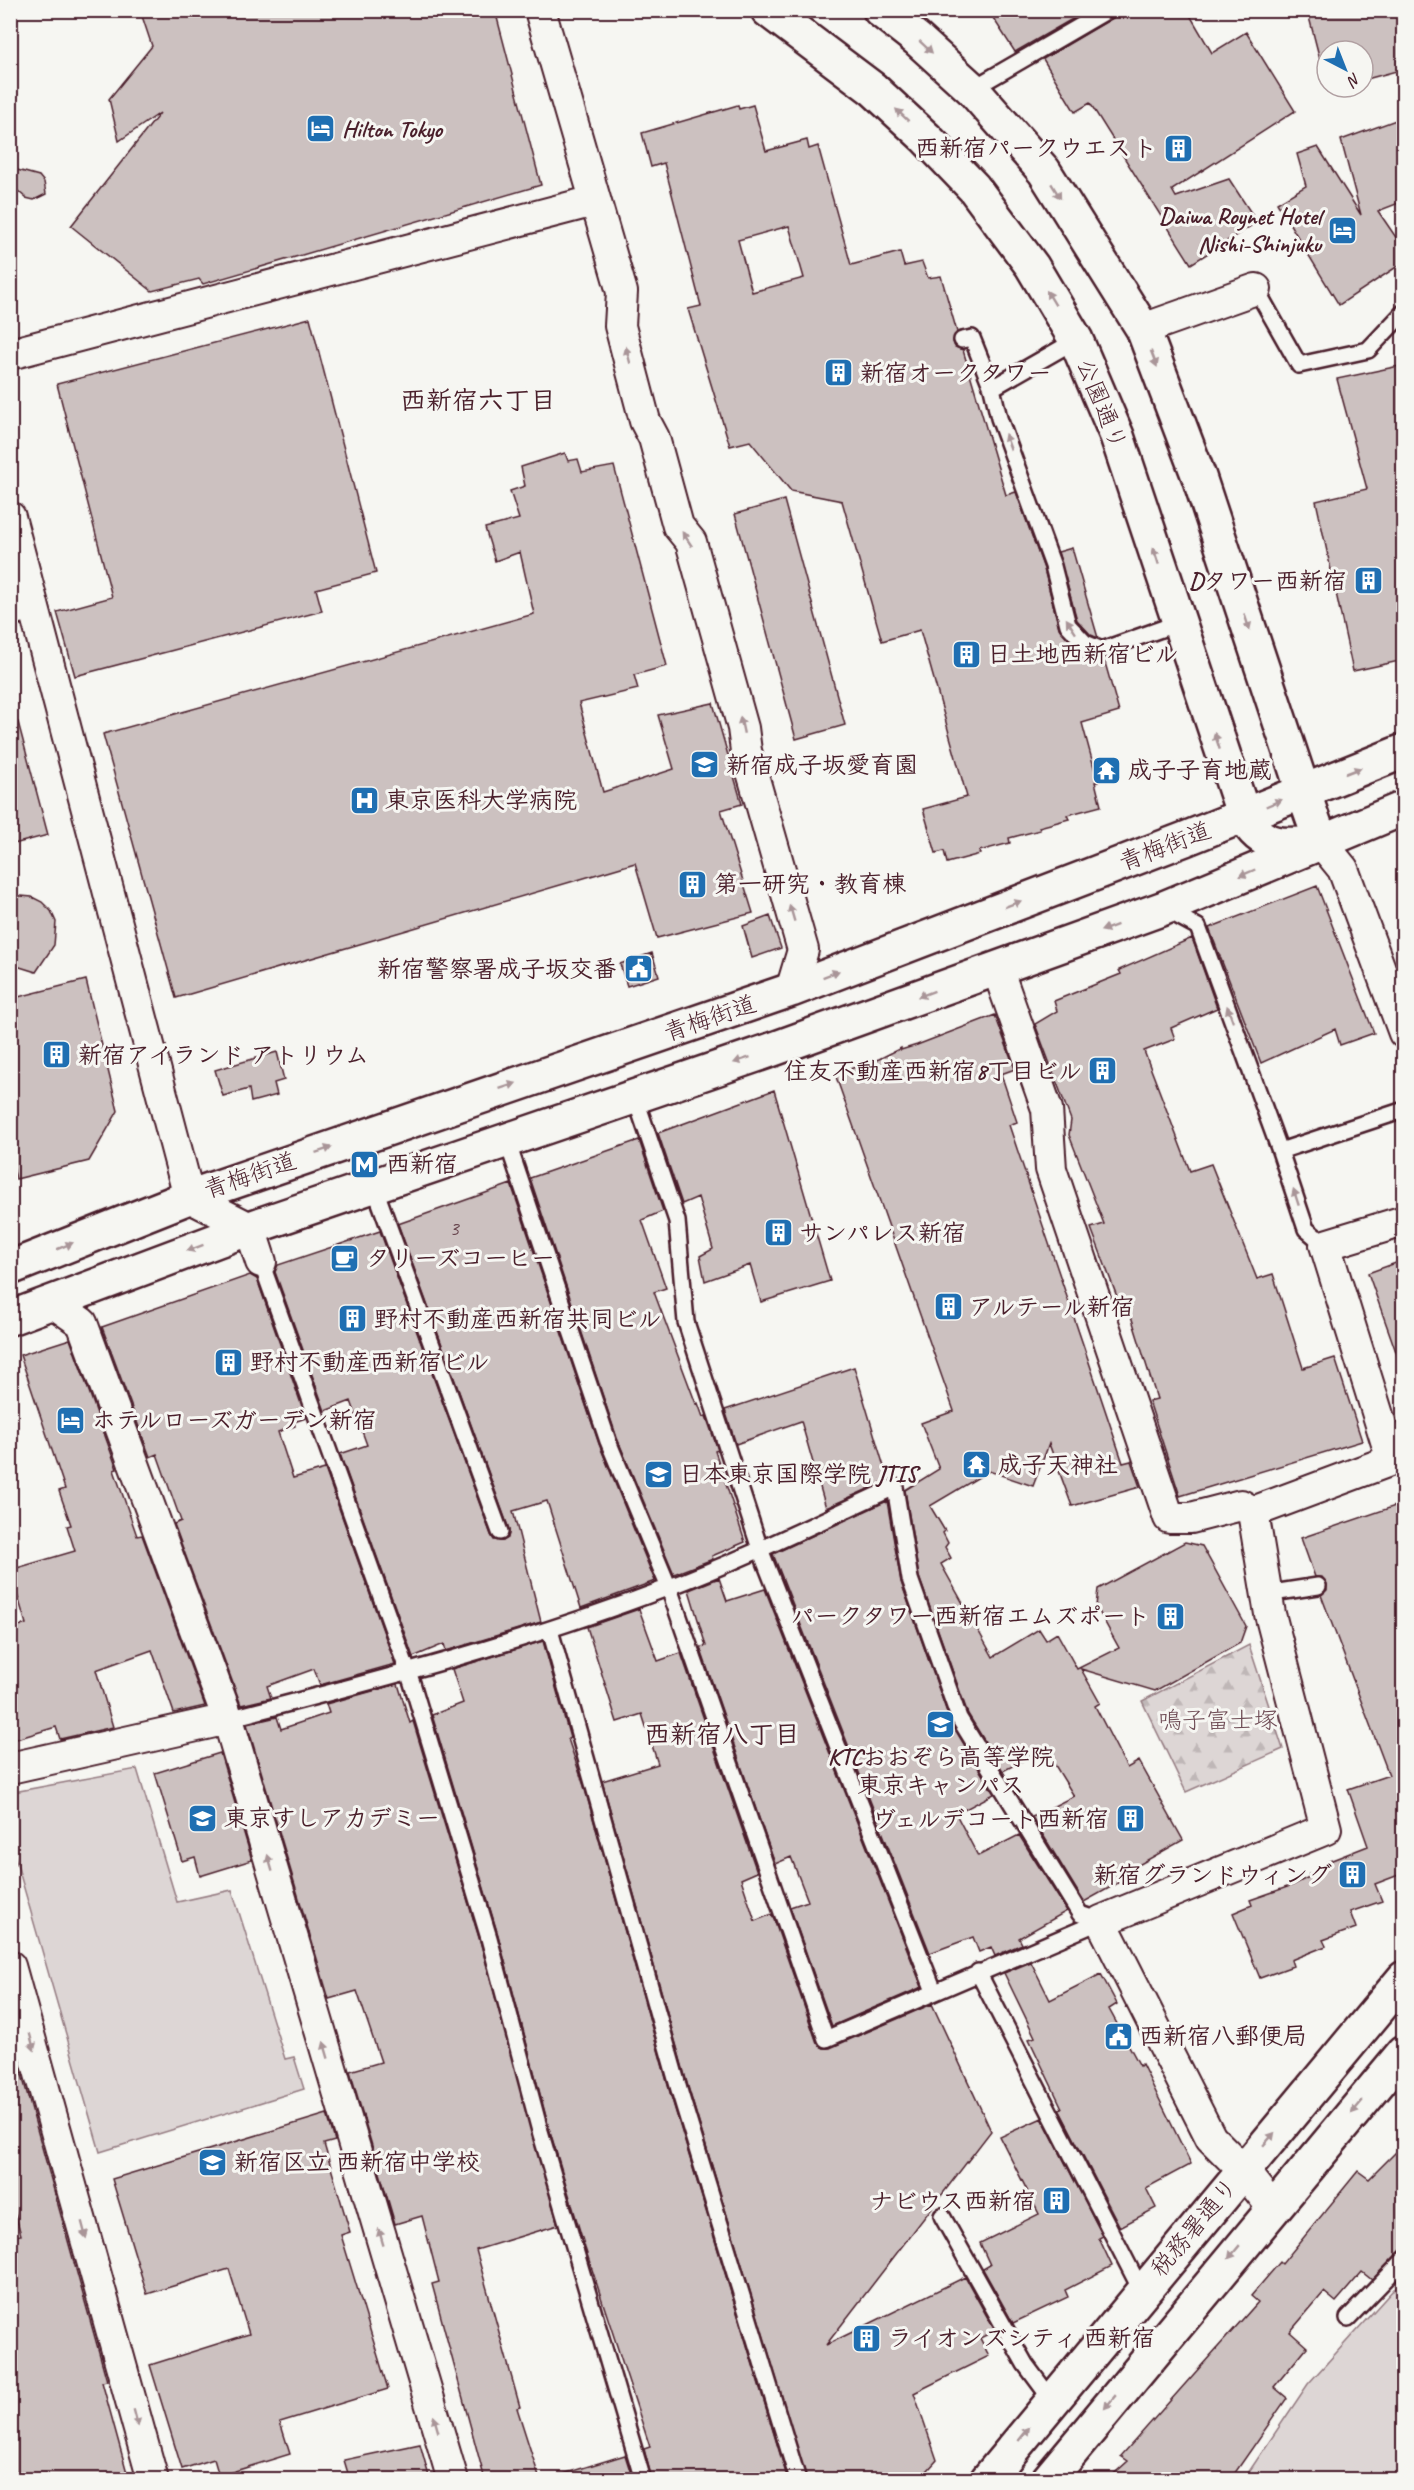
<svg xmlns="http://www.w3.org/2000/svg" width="1414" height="2490" viewBox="0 0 1414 2490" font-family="Caveat,'Klee One',sans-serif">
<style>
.grass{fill:#ddd6d5;stroke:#947a80;stroke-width:1.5}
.forest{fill:url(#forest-firs);stroke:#947a80;stroke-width:1.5}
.building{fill:#ccc1c0;stroke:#4a1f2b;stroke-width:1.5;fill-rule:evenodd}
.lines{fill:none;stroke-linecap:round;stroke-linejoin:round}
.lane-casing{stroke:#4a1f2b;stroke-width:20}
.street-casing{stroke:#4a1f2b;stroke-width:34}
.secondary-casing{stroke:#4a1f2b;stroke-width:38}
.primary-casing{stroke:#4a1f2b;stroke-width:38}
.lane{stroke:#f6f6f2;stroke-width:15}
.street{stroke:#f6f6f2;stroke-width:30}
.secondary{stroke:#f6f6f2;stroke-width:33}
.primary{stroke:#f6f6f2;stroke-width:33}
.oneway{fill:#a99598}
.labels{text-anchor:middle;stroke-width:6;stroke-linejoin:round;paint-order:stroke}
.number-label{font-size:21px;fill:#6a4850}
.poi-label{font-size:24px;font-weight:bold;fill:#4a1f2b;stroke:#f6f6f2;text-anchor:start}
.street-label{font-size:24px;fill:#4a1f2b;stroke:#f6f6f2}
.park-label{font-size:24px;fill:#6f4d56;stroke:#f6f6f2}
.neighbourhood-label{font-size:26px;font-weight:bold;fill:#4a1f2b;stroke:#f6f6f2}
</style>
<defs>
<pattern id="forest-firs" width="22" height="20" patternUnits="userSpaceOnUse" patternTransform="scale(1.5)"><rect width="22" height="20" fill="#ddd6d5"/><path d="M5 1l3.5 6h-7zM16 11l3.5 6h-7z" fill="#bfb7b7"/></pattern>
</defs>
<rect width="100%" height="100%" fill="#f6f6f2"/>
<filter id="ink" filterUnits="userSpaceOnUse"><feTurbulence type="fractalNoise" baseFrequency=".0167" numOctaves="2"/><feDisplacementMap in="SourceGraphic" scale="12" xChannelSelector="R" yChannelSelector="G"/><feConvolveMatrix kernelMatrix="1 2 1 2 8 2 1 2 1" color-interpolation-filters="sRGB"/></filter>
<g filter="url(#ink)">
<path class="grass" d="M137,1769L177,1902L232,1890L285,2059L294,2057L304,2089L100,2152L11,1843V1798L14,1792Z
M1403,2279V2479H1244L1308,2384Z"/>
<path class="forest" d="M1249,1645L1283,1749L1186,1792L1142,1701Z"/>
<path class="building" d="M140,10H495L541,185L203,284L199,279L152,291L71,226L160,113L119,141L109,99L152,46Z
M988,10H1088L1015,52Z
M1118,10H1187L1212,53L1246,32L1295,111L1172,190L1176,197L1229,179L1257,222L1191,264L1090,103L1075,112L1043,59L1113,18Z
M1331,10H1399L1404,28V69L1363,80V51H1327V87L1309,17Z
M738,105L739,109L753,105L766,151L807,140L809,149L818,146L851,265L900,252L904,266L922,262L928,278L941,276L957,332L953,342L955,347L963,350L1006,495L1016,492L1044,569L1059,628L1078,650L1104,659L1119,712L1082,723L1098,782H1095L1101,806L1067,815L1069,819L1039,827L1040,830L1009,838L1010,843L979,851L980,854L947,863L944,851L936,853L923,809L967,797L920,630L882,641L842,501L791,491L750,441L730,446L688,309L701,306L664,163L651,167L642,133ZM789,226L804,278L752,292L738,240Z
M1404,117V201L1378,211L1404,249V262L1339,305L1277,203L1306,186L1297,154L1318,147L1361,215L1341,140Z
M10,168L39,176L44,182L46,194L34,200L26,198L10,184Z
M310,318L376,573L316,589L322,611L75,676L57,612L112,597L57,384Z
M1404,365V660L1353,671L1316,501L1367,489L1337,379Z
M565,453L568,461L578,459L582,472L614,466L667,666L634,675L638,689L579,703L603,792L674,769L658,715L713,703L742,804L721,810L753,913L657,938L635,863L176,998L103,734L534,614L520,552L495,561L485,528L519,519L510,491L525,486L521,467Z
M784,500L845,725L796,739L735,514Z
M1072,548L1098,638L1091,635L1077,620L1058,552Z
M18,722L48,835L10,845V723Z
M1317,886L1374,1033L1340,1045L1335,1029L1261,1063L1209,928Z
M10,895L32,897L42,902L51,911L56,922L54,945L36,972L10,964Z
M770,916L781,948L752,958L743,926Z
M1192,938L1217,1008L1171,1028L1175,1039L1144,1051L1190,1171L1211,1164L1257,1279L1273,1274L1303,1368L1335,1358L1362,1441L1180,1496L1149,1401L1157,1399L1126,1300L1119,1302L1091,1228L1104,1224L1069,1135L1071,1120L1035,1024L1057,1011L1054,1001L1121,974L1119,970Z
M652,953L659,976L627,986L620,964Z
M86,980L118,1111L89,1161L16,1179L10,1155V999Z
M995,1015L1015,1069L1001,1074L1017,1122L1009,1125L1123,1463L1131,1461L1140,1487L1072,1506L1049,1444L1033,1486L989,1471L930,1506L945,1531L943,1533L948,1543L945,1547L951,1558L941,1564L993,1657L1039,1629L1046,1640L1057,1633L1077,1669L1119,1648L1096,1606L1098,1589L1185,1542L1202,1546L1246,1626L1240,1643L1155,1691L1081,1669L1100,1703L1095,1706L1127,1768L1139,1761L1183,1840L1117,1877L1120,1882L1084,1902L1032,1817L1074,1796L1045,1749L1003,1771L968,1714L919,1577L905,1490L939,1469L921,1423L954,1411L835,1074L879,1059L901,1048V1050L917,1045Z
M277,1052L284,1080L274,1083L277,1095L251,1102L249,1089L223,1096L215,1070Z
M774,1090L830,1281L761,1302L750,1265L705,1281L700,1256L713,1249L698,1197L682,1204L658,1133Z
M639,1140L663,1211L642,1220L666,1288L654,1292L696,1404L698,1403L703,1417L706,1416L718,1450L715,1451L745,1542L712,1556L713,1559L674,1574L617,1438L530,1178Z
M511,1184L599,1444L655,1581L581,1608L547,1501L513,1511L541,1622L446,1651L444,1644L413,1657L340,1454L367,1445L351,1401L325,1411L275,1272L278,1265L380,1231L491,1535L494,1540L503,1541L508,1538L509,1529L398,1224Z
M1404,1260V1363H1400L1368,1273Z
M250,1275L257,1279L306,1418L294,1422L295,1426L278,1432L293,1478L325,1469L395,1664L320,1685L314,1669L267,1686L271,1698L241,1705L174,1524L181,1521L157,1454L150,1457L102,1327Z
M70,1339L117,1469L114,1470L137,1536L142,1535L205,1706L174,1713L152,1650L96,1670L113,1727L60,1739L56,1727L10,1741V1629L26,1624L10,1570L75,1551L67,1526L71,1525L59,1491L65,1489L20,1355Z
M854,1367L888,1480L826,1508L801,1421L736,1444L725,1410Z
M887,1501L901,1582L950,1721L994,1794L956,1814L978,1856L1019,1835L1067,1911L1019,1938L1022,1944L995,1956L991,1947L979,1952L973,1937L930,1953L773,1554Z
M1404,1503V1873L1375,1884L1382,1901L1350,1912L1356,1928L1323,1940L1326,1946L1291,1960L1293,1966L1260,1978L1233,1913L1252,1905L1250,1900L1293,1885L1309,1877V1874L1329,1866L1327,1862L1368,1846L1348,1789L1389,1775L1321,1595L1327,1590V1584L1322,1577H1315L1301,1538Z
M719,1578L727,1601L765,1589L922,1987L832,2026L790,1907L808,1901L791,1857L775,1864L700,1647L706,1646L689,1590Z
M639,1609L658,1661L681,1653L757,1872L741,1879L755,1921L772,1914L817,2043L824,2048H830L932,2004L991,2131L826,2345L965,2277L995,2331L980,2338L989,2356L914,2393L937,2460L919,2480H807L689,2090L602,1781L658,1764L642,1714L617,1722L587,1627Z
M543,1641L570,1738L568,1739L584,1786L671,2096L788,2480H652L644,2449L650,2447L585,2248L549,2128L498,1935L432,1715L463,1703L452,1669Z
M398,1684L410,1723L413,1721L480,1941L558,2225L476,2250L520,2407L517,2408L540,2480H485L432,2284L439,2282L422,2216L395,2224L350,2071L381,2062L357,1991L329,1999L247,1724L277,1717L281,1729L329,1713L326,1704Z
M220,1753L252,1860L200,1876L195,1857L182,1861L155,1773Z
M1031,1962L1050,2000L1101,1974L1117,2004L1109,2009L1140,2066L1142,2064L1191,2164L1146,2188L1156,2208L1120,2227L1059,2109L1062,2108L1029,2039L1035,2037L1004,1973Z
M10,2032L107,2381L102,2382L129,2480H10V2237L21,2235L10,2195Z
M327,2114L335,2141L324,2144L350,2232L341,2235L388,2389L280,2422L290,2454L219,2476L214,2459L182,2469L150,2365L249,2334L229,2269L147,2294L112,2179Z
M1042,2118L1103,2236L1099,2238L1112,2266L1065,2290L1068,2297L1013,2323L983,2269L990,2265L980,2243L1039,2214L1000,2137Z
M1404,2144V2247L1372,2280L1362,2272L1336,2302L1324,2292L1290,2332L1307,2347L1274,2387L1287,2398L1230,2480H1107L1128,2461L1121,2456L1258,2302L1251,2296L1280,2262L1282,2264L1358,2171L1369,2179Z
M420,2444L430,2480H350L344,2460Z
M625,2455L633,2480H564L563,2474Z"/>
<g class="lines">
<defs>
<path id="lane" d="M972,89L1108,10
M1256,289L1299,365L1368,350L1404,312
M962,340L972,338L992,388
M1076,340L992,388L999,418L1053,566L1068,625L1085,643L1102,650L1178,623
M10,618L35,611
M1165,909L1198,927L1280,1151L1306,1229L1325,1245
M635,1097L677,1221L686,1322L760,1549L934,1991
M507,1141L608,1441L669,1588L826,2039L1101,1921
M1280,1151L1404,1110
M374,1186L500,1532
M261,1262L412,1683L489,1938L540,2131L643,2480
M1266,1594L1318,1586
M550,1630L680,2093L798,2480
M228,1719C376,1681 523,1643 667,1588C745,1559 820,1521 895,1487L910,1579L959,1718L1080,1914L1101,1921
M978,1972L1141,2290
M942,2216L1025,2364L1051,2399
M1348,2318L1404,2260"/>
<path id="street" d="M540,10L622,292L620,326L645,421L654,438L678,526L691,542L743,728L746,751L803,950L791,990
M1143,329L1256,289
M10,354L594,201
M10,517L189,1197L250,1228L261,1262
M1321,842L1343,869L1404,1033
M997,968L1047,1109L1051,1169L1169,1518H1191L1241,1505L1253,1512L1392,1460L1325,1245L1404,1221
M52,1302L82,1323L228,1719L453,2480
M1253,1512L1270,1614L1326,1829L1101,1921L1211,2138L1242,2169L1272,2207
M10,1768L228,1719
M10,1966L153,2480"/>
<path id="secondary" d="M768,10L873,89L926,138L974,188L1032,266L1076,340L1117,436L1244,816C1262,850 1286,846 1321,842
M880,10L917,39L972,89L1044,171L1143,329L1199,477L1303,791"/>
<path id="primary" d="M1303,791L1321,842
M10,1268L189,1197L791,990L1185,839L1404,751
M10,1318L250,1228L768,1051L1164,908L1404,808
M987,2480L1404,1978
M1048,2480L1404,2052"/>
</defs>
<use href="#lane" class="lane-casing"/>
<use href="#street" class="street-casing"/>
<use href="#secondary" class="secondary-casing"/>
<use href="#primary" class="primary-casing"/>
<use href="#lane" class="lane"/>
<use href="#street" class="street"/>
<use href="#secondary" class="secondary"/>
<use href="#primary" class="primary"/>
</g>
<defs><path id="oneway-solid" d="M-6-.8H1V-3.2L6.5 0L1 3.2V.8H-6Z" transform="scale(1.5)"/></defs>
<g class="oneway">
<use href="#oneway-solid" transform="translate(926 47) rotate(43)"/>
<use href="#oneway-solid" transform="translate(902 115) rotate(-137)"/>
<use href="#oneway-solid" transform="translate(1056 191) rotate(58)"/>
<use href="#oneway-solid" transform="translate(1051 298) rotate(-121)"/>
<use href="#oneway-solid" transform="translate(628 355) rotate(-105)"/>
<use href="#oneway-solid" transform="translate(1154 359) rotate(69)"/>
<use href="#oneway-solid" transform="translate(1008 442) rotate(-110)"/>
<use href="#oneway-solid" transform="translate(687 539) rotate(-124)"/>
<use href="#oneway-solid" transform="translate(1156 556) rotate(-108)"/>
<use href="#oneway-solid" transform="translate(1247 622) rotate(72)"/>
<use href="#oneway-solid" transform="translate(1071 626) rotate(-123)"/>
<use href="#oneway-solid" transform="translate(742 725) rotate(-102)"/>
<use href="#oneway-solid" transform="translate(1217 741) rotate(-108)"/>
<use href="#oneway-solid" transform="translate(1353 771) rotate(-21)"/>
<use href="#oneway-solid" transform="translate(1274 803) rotate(-23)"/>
<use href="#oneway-solid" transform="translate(1247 873) rotate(157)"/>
<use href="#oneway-solid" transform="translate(1013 904) rotate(-21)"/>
<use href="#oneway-solid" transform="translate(792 913) rotate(-106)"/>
<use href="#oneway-solid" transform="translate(1109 928) rotate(160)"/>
<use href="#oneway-solid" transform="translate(831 974) rotate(-21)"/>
<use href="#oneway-solid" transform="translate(926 994) rotate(160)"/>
<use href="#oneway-solid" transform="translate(1230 1014) rotate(-110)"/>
<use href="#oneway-solid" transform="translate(742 1060) rotate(161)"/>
<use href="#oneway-solid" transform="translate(508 1086) rotate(-19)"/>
<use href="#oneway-solid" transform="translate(324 1150) rotate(-19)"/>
<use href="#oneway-solid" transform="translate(1296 1197) rotate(-108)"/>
<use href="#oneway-solid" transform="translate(65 1246) rotate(-22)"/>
<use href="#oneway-solid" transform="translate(195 1248) rotate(160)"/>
<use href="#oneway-solid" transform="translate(270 1863) rotate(-106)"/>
<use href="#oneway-solid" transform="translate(32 2042) rotate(75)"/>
<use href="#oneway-solid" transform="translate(326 2050) rotate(-106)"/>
<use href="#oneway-solid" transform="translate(1357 2107) rotate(130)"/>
<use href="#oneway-solid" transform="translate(1269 2139) rotate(-49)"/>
<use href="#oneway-solid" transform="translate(84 2230) rotate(75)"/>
<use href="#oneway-solid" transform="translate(381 2237) rotate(-106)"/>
<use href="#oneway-solid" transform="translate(1234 2252) rotate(130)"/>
<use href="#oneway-solid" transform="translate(1110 2402) rotate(130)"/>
<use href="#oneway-solid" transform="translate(136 2418) rotate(75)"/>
<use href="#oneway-solid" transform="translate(436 2424) rotate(-106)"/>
<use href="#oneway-solid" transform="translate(1024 2434) rotate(-51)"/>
</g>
</g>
<defs>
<symbol id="hotel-square" viewBox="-11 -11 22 22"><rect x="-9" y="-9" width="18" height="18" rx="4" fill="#1f6fb2" stroke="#f6f6f2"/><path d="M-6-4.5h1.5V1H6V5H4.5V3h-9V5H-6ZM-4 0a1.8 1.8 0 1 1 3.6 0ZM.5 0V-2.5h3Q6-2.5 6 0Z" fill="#fff"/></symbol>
<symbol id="building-square" viewBox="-11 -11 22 22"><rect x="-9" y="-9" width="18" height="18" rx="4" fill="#1f6fb2" stroke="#f6f6f2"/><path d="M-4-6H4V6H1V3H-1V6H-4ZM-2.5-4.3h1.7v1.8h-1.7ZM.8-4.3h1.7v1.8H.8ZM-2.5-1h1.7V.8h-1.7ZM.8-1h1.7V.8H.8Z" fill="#fff"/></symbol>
<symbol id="school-square" viewBox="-11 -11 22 22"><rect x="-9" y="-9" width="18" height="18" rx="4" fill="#1f6fb2" stroke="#f6f6f2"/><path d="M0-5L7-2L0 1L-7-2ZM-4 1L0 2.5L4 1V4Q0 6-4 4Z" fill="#fff"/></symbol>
<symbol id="temple-square" viewBox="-11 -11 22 22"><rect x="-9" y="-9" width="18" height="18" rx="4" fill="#1f6fb2" stroke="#f6f6f2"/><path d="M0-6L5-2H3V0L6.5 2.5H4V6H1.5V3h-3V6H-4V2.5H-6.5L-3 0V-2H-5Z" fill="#fff"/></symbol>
<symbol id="hospital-square" viewBox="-11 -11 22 22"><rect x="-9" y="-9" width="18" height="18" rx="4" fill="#1f6fb2" stroke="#f6f6f2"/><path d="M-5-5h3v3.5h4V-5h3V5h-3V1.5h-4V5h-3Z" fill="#fff"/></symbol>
<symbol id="civic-square" viewBox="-11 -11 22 22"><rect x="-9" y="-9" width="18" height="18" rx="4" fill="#1f6fb2" stroke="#f6f6f2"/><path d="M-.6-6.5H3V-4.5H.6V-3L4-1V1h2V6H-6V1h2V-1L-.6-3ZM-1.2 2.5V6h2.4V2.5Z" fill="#fff"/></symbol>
<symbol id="metro-square" viewBox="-11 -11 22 22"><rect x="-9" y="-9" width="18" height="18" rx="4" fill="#1f6fb2" stroke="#f6f6f2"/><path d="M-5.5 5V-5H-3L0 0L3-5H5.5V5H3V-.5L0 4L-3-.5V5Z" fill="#fff"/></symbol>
<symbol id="cafe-square" viewBox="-11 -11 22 22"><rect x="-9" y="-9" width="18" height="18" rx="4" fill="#1f6fb2" stroke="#f6f6f2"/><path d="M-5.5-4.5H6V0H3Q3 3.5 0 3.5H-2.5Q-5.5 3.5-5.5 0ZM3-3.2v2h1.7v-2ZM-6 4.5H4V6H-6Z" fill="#fff"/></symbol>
<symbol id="university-square" viewBox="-11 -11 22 22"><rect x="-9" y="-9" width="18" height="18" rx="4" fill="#1f6fb2" stroke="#f6f6f2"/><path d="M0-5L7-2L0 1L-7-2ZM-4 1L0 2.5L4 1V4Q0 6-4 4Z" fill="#fff"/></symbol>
</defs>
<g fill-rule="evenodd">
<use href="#hotel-square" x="304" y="112" width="33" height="33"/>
<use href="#building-square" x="1162" y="132" width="33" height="33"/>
<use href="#hotel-square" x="1326" y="214" width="33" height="33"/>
<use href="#building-square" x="822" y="356" width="33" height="33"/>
<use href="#building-square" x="1352" y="564" width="33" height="33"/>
<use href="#building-square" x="950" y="638" width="33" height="33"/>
<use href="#school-square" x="688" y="748" width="33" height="33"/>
<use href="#temple-square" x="1090" y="754" width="33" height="33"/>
<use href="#hospital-square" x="348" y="784" width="33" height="33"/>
<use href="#building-square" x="676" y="868" width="33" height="33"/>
<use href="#civic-square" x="622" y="952" width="33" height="33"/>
<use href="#building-square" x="40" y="1038" width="33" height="33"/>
<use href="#building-square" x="1086" y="1054" width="33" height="33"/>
<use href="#metro-square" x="348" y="1148" width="33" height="33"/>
<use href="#building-square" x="762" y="1216" width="33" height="33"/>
<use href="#cafe-square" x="328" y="1242" width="33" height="33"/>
<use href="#building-square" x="932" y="1290" width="33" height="33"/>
<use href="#building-square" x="336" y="1302" width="33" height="33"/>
<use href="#building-square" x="212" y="1346" width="33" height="33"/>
<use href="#hotel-square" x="54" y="1404" width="33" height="33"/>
<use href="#temple-square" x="960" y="1448" width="33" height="33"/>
<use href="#university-square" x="642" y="1458" width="33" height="33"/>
<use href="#building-square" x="1154" y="1600" width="33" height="33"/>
<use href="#school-square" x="924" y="1708" width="33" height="33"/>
<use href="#university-square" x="186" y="1802" width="33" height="33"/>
<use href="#building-square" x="1114" y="1802" width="33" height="33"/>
<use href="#building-square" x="1336" y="1858" width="33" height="33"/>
<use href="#civic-square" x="1102" y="2020" width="33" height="33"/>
<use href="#school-square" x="196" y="2146" width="33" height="33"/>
<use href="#building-square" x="1040" y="2184" width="33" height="33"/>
<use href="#building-square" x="850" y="2322" width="33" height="33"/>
</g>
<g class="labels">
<g class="number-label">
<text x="454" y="1235">3</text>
</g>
<g class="poi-label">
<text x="342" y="137">Hilton Tokyo</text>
<text x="1157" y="156" text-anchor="end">西新宿パークウエスト</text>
<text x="1321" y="224" text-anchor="end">Daiwa Roynet Hotel<tspan x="1321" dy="28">Nishi-Shinjuku</tspan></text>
<text x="860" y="381">新宿オークタワー</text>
<text x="1347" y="589" text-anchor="end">Dタワー西新宿</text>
<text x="987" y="662">日土地西新宿ビル</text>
<text x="726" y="773">新宿成子坂愛育園</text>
<text x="1128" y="778">成子子育地蔵</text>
<text x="385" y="808">東京医科大学病院</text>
<text x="714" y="892">第一研究・教育棟</text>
<text x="617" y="977" text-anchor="end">新宿警察署成子坂交番</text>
<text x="78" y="1063">新宿アイランド アトリウム</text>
<text x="1082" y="1079" text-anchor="end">住友不動産西新宿8丁目ビル</text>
<text x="386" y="1172">西新宿</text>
<text x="799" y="1241">サンパレス新宿</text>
<text x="366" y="1266">タリーズコーヒー</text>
<text x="969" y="1315">アルテール新宿</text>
<text x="374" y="1327">野村不動産西新宿共同ビル</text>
<text x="250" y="1370">野村不動産西新宿ビル</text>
<text x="92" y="1428">ホテルローズガーデン新宿</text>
<text x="998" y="1473">成子天神社</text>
<text x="679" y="1482">日本東京国際学院 JTIS</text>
<text x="1150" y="1624" text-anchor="end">パークタワー西新宿エムズポート</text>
<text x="941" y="1765" text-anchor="middle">KTCおおぞら高等学院<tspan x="941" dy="28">東京キャンパス</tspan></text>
<text x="224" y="1826">東京すしアカデミー</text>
<text x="1109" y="1827" text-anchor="end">ヴェルデコート西新宿</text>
<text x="1332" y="1883" text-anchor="end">新宿グランドウィング</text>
<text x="1139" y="2044">西新宿八郵便局</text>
<text x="234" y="2170">新宿区立 西新宿中学校</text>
<text x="1036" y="2209" text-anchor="end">ナビウス西新宿</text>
<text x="888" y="2346">ライオンズシティ 西新宿</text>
</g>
<g class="street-label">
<text transform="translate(1102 404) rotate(68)" y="8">公園通り</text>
<text transform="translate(1165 846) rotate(-21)" y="8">青梅街道</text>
<text transform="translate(710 1018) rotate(-19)" y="8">青梅街道</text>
<text transform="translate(250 1175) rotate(-19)" y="8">青梅街道</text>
<text transform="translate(1194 2227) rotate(-50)" y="8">税務署通り</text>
</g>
<g class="park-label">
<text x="1218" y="1728">鳴子富士塚</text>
</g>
<g class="neighbourhood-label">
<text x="478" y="409">西新宿六丁目</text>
<text x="722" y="1743">西新宿八丁目</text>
</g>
</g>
<rect width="1414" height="2490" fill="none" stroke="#f6f6f2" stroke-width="36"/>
<rect x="18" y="18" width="1378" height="2454" fill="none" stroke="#4a1f2b" stroke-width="2" filter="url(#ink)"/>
<g transform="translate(1345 69) rotate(138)"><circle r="28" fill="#f6f6f2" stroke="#b1a0a2" stroke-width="1.5"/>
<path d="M0-4.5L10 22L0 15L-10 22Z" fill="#1f6fb2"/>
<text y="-9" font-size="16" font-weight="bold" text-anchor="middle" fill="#4a1f2b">N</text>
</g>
</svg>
